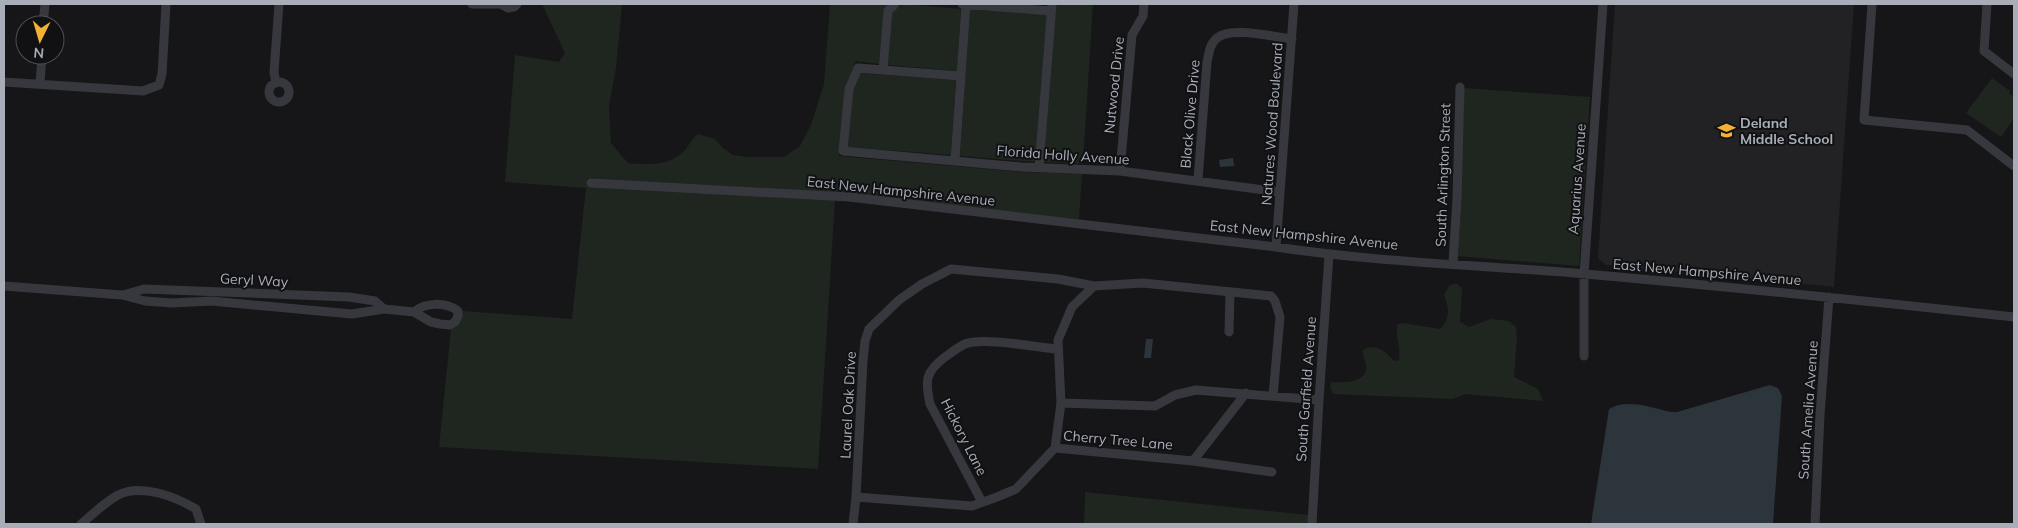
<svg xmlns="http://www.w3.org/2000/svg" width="2018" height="528" viewBox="0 0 2018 528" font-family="Mulish,sans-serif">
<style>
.built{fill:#222225}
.green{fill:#1e261f}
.water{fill:#2c353c}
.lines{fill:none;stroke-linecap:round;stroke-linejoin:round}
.minor{stroke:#37383d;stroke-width:9}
.labels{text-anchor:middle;stroke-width:4;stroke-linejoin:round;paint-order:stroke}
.street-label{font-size:14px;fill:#a8adb8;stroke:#111113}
.poi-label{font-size:14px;font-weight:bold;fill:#a8adb8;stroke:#111113;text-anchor:start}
</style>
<rect width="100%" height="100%" fill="#161618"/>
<path class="built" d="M1615,4H1854L1834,287L1606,265L1598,258Z"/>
<path class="green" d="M542,4H622L616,68L609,106L611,143L628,163C646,165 668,166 682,153C689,147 690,140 698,134L715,139L723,148L733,155L748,157H784L800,146L811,125L824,84L830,4H889L884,10L879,64L856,61L845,87L839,156L1020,172L1082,174L1079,219L835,200L818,469L439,447L451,329L458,325L462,311L572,319L586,188L505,182L515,55L559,62L565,53Z
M906,4L961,9L957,71L888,65L892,13L898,7Z
M1056,4H1093L1083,164L1044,162Z
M970,9L1047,15L1035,162L960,156Z
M860,73L956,80L951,155L848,147L853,91Z
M1992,78L2010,91L2009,93L2014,97V118L2001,137L1966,113Z
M1464,88L1590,97L1579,266L1457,256Z
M1456,283L1462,288L1460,322L1469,327L1491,319L1509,321L1516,327L1517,337L1514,377L1538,389L1543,401L1465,394L1453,399L1333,394L1330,388L1331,382C1342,383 1369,383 1366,365C1365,359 1362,356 1363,350C1376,343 1385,351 1394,361L1399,360C1401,346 1395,335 1397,325L1402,323L1440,329C1451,318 1449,308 1444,295L1449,286Z
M1085,492L1308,515V524H1084Z"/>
<path class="water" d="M1233,158L1234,166L1220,167L1219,160Z
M1146,339H1153L1151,358H1144Z
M1770,385L1778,388L1782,396L1773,524H1591L1609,409C1627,398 1652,408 1671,412H1677Z"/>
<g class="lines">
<path class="minor" d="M472,4H501
M501,4L508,8L514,7L517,4
M895,4L888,11L883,70L961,76L966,4
M962,4L1051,11
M1872,4L1864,120L1967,130L2014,166
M1987,4L1984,51L2014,74
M43,25L45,4
M883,70L858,68L849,89L843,151L1021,167L1120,171L1280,192
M4,82L143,91L159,85L162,74L166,4
M269 92a10 10 0 1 1 20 0a10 10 0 1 1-20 0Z
M276,83L274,72L279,4
M40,84L42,55
M955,160L961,76
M1039,167L1052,4
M1120,171L1132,35L1143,16L1144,4
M1198,180L1207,62C1209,54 1209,46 1215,40C1227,25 1274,37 1292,39
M591,183L849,197L1276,247C1375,262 1475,265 1574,273C1721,286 1868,301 2014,317
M1276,247L1294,4
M1453,263L1457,199L1460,87
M4,286L122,295L145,301L172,303L211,301L352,314L384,309L414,312L431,322L440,324L450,325L455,322L458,316V311C446,302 425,302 414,312
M123,295L144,289L349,297L375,301L384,309
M1229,332L1230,293
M1584,356V274L1603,4
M1061,403L1155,406L1175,395L1196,390L1319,400
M1055,448L1061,403L1058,340L1072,307L1094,286
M1193,461L1272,472
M856,497L972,506L997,497L1016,489L1055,448L1193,461L1246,393
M982,502L930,404C925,381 925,372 945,357C951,353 958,347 965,344C983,337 1035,347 1057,349
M81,524C93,514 104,503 118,495C141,483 176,497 196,509L201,524
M853,524L856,497L863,361L865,341L869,329L899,300L922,284L951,269L1058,279L1094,286L1143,283L1271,296L1275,301L1280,317L1273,396
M1312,524L1319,400L1329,255
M1815,524L1820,415L1829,297"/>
</g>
<defs>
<symbol id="school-bare" viewBox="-9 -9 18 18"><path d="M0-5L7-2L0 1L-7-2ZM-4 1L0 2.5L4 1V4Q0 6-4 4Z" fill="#f2b134" stroke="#111113" stroke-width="2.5" paint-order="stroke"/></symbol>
</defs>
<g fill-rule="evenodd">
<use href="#school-bare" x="1714" y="118" width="25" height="25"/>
</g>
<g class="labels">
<g class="street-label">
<text transform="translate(1114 85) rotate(-84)" y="5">Nutwood Drive</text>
<text transform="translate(1190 114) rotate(-85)" y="5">Black Olive Drive</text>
<text transform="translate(1272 124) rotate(-86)" y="5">Natures Wood Boulevard</text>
<text transform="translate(1063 155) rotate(4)" y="5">Florida Holly Avenue</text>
<text transform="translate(1443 175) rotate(-88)" y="5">South Arlington Street</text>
<text transform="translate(1577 179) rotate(-86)" y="5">Aquarius Avenue</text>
<text transform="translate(901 191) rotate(6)" y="5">East New Hampshire Avenue</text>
<text transform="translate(1304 235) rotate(6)" y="5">East New Hampshire Avenue</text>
<text transform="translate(1707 272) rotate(5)" y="5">East New Hampshire Avenue</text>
<text transform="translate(254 280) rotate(3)" y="5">Geryl Way</text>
<text transform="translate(1306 389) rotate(-86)" y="5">South Garfield Avenue</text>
<text transform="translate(848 405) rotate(-87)" y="5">Laurel Oak Drive</text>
<text transform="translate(1808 410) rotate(-86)" y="5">South Amelia Avenue</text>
<text transform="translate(964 437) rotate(63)" y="5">Hickory Lane</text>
<text transform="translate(1118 440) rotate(5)" y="5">Cherry Tree Lane</text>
</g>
<g class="poi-label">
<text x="1740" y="128">Deland<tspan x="1740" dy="16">Middle School</tspan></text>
</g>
</g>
<rect width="2018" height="528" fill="none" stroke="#a8adb8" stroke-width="10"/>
<g transform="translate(40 40) rotate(185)"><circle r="24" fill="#111113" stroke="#4d4f55"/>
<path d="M0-4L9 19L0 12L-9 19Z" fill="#f2b134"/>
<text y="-8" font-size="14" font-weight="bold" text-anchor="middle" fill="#a8adb8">N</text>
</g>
</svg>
